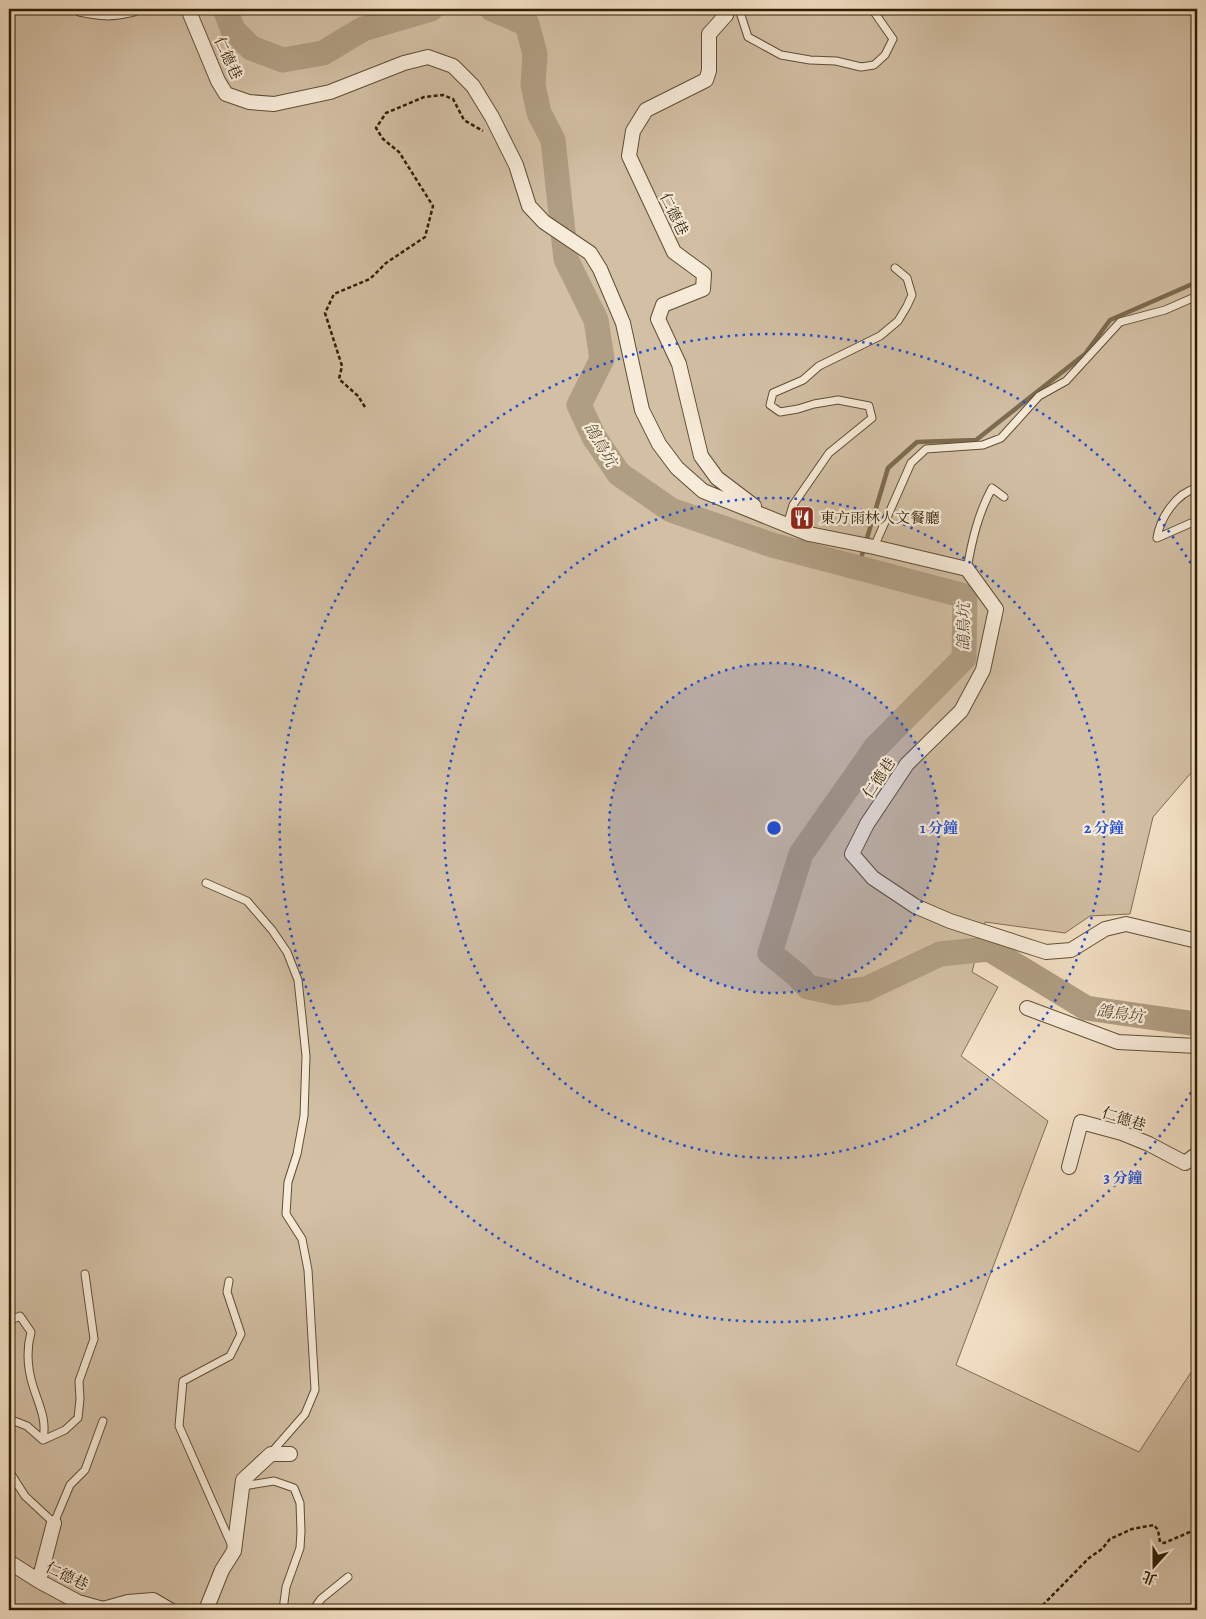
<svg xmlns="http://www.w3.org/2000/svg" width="1206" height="1619" viewBox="0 0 1206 1619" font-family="Alegreya,'Noto Serif TC',serif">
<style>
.green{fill:#d2bfa4;stroke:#806e53}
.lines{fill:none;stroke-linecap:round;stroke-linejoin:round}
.stream{stroke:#7c6b4f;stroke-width:4.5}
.river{stroke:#b09e83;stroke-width:25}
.lane-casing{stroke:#604e33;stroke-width:9}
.street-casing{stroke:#604e33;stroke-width:16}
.path{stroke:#2f1e02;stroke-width:2.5;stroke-dasharray:4 2.5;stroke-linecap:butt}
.lane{stroke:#f7ebd9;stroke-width:7}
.street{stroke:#f7ebd9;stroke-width:14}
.ring{fill:none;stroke:#1d4ed8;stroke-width:2.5;stroke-dasharray:2.5 5}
.labels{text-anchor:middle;stroke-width:4.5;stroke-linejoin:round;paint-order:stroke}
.street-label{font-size:15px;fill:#2f1e02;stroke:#f7ebd9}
.poi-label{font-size:15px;fill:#2f1e02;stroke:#f7ebd9;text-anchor:start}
.water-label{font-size:16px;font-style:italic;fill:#5c4b2f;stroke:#f7ebd9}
.centre{fill:#1d4ed8;stroke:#f7ebd9;stroke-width:2.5}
.ring-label{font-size:15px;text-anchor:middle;font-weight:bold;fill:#1d4ed8;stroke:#f7ebd9;stroke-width:4.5;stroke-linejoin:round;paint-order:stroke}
</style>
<rect width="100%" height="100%" fill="#f3e0c5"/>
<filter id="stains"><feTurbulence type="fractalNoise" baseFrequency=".004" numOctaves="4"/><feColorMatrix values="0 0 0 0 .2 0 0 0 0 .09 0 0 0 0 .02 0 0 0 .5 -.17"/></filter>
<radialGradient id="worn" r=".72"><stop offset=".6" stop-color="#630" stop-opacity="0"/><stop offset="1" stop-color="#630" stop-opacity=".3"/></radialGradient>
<path class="green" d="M9,9H1197V766L1153,817L1130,914L1090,916L1065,933L985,922L972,972L998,987L961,1056L1048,1121L956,1365L1139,1452L1197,1363V1610H9Z"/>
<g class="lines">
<path class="stream" d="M858,568L888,468L917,442L976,440L1085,354L1110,320L1197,282"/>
<path class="river" d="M225,9L233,30L251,48L283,60L323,53L363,29L431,9
M492,9L527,24L535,54L533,85L539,113L553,140L566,259L596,320L602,359L579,405L594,437L619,474L671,510L772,545L965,596L964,658L876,747L801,854L770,953L798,976L808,987L837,993L866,989L940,954L989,949L1086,1008L1197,1024"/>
<defs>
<path id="lane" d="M739,9L748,37L781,55L810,60L836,61L861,67L874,65L885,55L893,39L872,9
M1197,488C1176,493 1160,518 1157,538L1191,523H1197
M787,525L793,505L829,453L872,418L869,406L838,400L814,404L798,409L780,412L770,405L773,393L803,380L819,366L880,336L898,321L907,306L912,295L907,278L895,268
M874,547L911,463L926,449L983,445L1001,438L1039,396L1066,381L1120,322L1165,310L1197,296
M967,569C972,540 978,514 992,488L1004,497
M206,883L247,901L272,930L287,952L298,980L302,1017L306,1056L304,1116L297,1154L288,1182L286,1214L302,1239L308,1270L315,1390L305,1414L271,1453
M229,1281L227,1292L241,1334L230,1356L183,1381L179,1426L232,1546
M9,1321L20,1316L31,1332C26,1351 27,1367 33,1386C39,1406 47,1418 43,1440L65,1430L78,1418L80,1399L79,1381L94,1339L85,1274
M9,1419L27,1426L43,1440
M9,1471L25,1496L54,1523L70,1485L85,1470L103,1421
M243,1486L274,1481L294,1488L300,1503L301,1531L300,1548L286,1587L283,1610
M313,1610L321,1599L348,1577"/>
<path id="street" d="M81,9C101,13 111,14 132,9
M188,9L218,81L226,94L249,102L274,104L330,92L404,63L428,57L453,66L473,86L492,117L516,165L529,206L544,222L590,253L600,269L623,323L642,410L659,444L677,468L703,491L809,534L874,547L967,569L996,609L983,670L961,711L907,764L867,824L852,854L873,878L915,906L950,921L1046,952L1071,950L1105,929L1126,924L1197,941
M728,9L726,15L709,34V71L706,80L646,110L633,131L629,156L674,252L704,274L703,289L663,305L658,319L679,364L701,456L717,478L754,506
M1027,1008L1118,1042L1197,1046
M1069,1167L1081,1122L1122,1133L1149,1144L1185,1163L1197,1154
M9,1562L39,1581L78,1602L103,1609L128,1602L153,1600L170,1610
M39,1581L54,1523
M206,1610L222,1570L234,1551L243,1480L271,1454H290"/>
</defs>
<use href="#lane" class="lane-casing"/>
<use href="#street" class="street-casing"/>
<path class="path" d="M365,407L358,396L339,379L342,366L325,313L334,294L370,279L386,263L425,237L433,206L399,152L383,139L376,128L386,113L424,97L443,95L453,99L464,120L483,131
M1038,1610L1089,1558L1102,1549L1110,1539L1132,1529L1154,1525L1158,1530L1160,1542L1164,1543L1197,1529
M1195,1610L1197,1608"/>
<use href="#lane" class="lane"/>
<use href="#street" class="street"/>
</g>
<circle cx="774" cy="828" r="165" fill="#1d4ed8" fill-opacity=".12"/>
<g class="ring">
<circle cx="774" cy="828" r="165"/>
<circle cx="774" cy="828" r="330"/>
<path d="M1195 1086A494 494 0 1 1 1195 570"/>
</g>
<defs>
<symbol id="restaurant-square" viewBox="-11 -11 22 22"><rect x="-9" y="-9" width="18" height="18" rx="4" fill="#8f2418" stroke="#f7ebd9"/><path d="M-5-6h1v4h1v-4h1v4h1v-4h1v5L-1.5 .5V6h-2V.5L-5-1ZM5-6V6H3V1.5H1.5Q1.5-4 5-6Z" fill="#fff"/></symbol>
</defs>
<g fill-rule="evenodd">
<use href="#restaurant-square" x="788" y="504" width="28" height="28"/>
</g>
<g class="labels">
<g class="street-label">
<text transform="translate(228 58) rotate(65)" y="5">仁德巷</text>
<text transform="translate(674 214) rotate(64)" y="5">仁德巷</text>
<text transform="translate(879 778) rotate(-56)" y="5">仁德巷</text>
<text transform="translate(1124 1119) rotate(18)" y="5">仁德巷</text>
<text transform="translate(67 1576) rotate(26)" y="5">仁德巷</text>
</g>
<g class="poi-label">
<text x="820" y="523">東方雨林人文餐廳</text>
</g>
<g class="water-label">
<text transform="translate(601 444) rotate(59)" y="6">鴿鳥坑</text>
<text transform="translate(963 627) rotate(-90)" y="6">鴿鳥坑</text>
<text transform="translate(1120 1013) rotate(8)" y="6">鴿鳥坑</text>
</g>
</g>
<circle cx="774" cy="828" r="8" class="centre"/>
<g class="ring-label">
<text x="939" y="833">1 分鐘</text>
<text x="1104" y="833">2 分鐘</text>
<text x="1123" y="1183">3 分鐘</text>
</g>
<rect width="1206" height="1619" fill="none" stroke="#f3e0c5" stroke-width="30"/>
<rect x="10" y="10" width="1186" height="1599" fill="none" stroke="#2f1e02" stroke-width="2.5"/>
<rect x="15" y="15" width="1176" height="1589" fill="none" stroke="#2f1e02"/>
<g transform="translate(1154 1566) rotate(201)" stroke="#f7ebd9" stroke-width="4" paint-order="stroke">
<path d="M0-4L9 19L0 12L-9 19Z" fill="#2f1e02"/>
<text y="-8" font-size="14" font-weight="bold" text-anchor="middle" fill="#2f1e02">北</text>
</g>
<rect width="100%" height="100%" filter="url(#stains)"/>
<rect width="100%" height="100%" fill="url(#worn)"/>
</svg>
